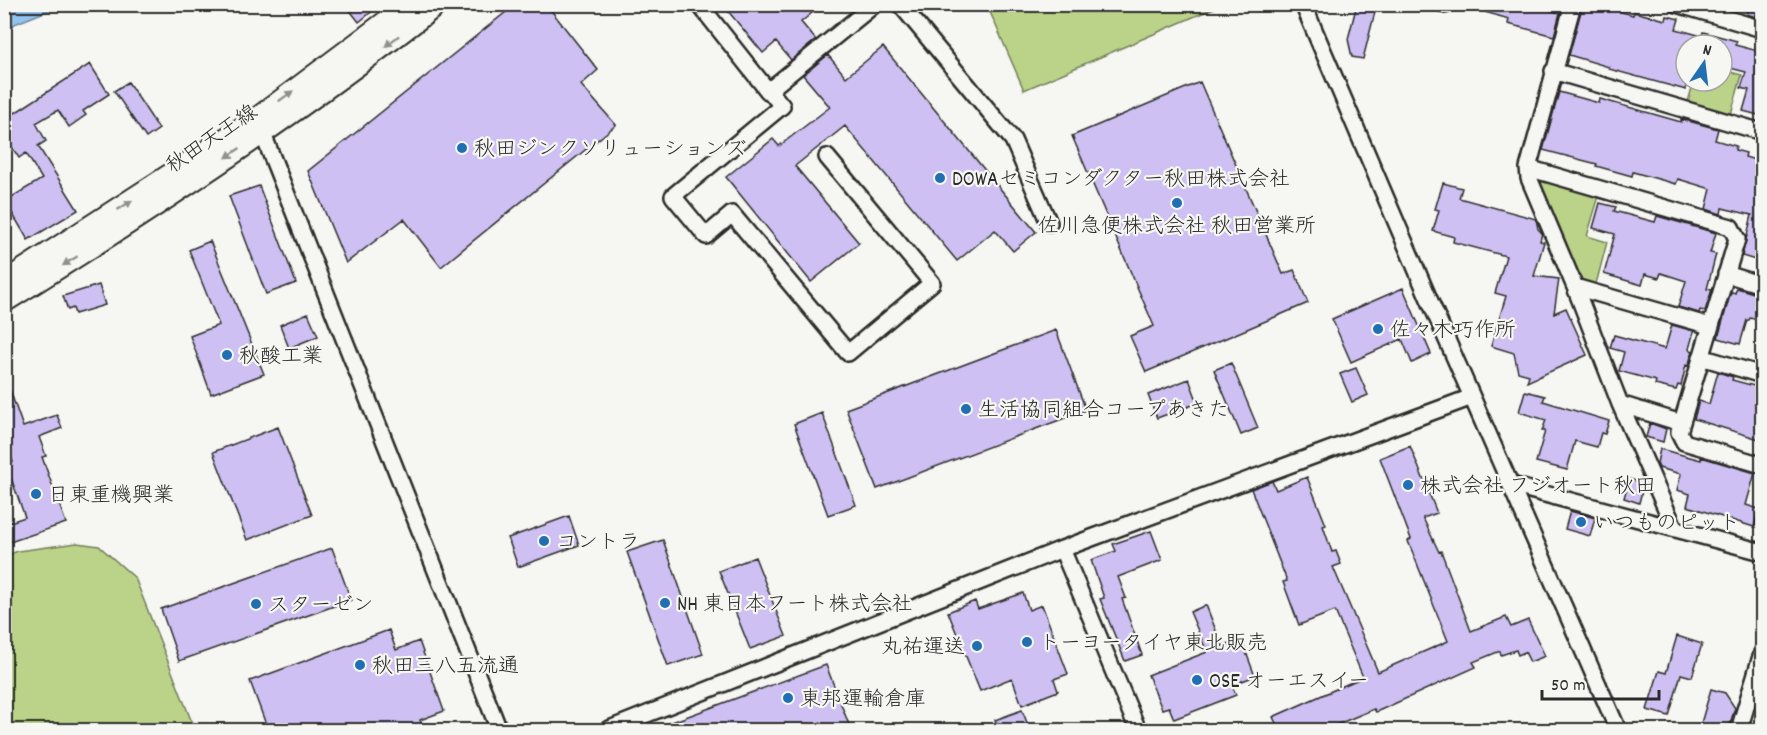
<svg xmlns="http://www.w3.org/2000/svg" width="1767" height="735" viewBox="0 0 1767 735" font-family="Dekko,'Klee One',sans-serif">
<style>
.green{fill:#bbd389;stroke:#737f5a;stroke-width:1.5}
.water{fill:#92c2ed;stroke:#69869f;stroke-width:1.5}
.building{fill:#cec0f2;stroke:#2b2b2b;stroke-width:1.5}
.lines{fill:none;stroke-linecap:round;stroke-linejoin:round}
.minor-casing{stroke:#2b2b2b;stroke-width:20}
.major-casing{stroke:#2b2b2b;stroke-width:24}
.minor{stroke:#f6f6f2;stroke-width:15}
.major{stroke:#f6f6f2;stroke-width:20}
.oneway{fill:#90908e}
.poi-dot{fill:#1f6fb2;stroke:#f6f6f2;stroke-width:2}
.labels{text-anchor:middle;stroke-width:4.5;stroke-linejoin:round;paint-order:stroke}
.street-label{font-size:21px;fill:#2b2b2b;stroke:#f6f6f2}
.poi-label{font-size:21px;fill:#2b2b2b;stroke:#f6f6f2;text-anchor:start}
</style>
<rect width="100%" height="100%" fill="#f6f6f2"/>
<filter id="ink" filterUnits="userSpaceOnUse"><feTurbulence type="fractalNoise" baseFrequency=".0167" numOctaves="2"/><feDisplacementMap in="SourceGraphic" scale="12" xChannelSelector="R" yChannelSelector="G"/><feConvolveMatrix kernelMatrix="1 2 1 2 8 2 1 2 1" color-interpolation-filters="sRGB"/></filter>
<g filter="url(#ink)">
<path class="green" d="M987,5H1221L1024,90Z
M1722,70L1742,75L1730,117L1687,105L1694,81H1722Z
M1541,180L1599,196L1587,236L1607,242L1596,284L1584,282L1579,276L1541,188Z
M77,543L99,546L135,578L195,730H5V556L18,551Z"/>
<path class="water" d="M5,4H62V5L5,28Z"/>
<path class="building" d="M345,4H381L359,22Z
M516,4H546L598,70L581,85L616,125L441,267L404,219L346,263L308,171Z
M722,4H823L801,22L816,40L791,60L776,42L763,53Z
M1357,4H1377L1363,59L1352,57L1348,39Z
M1471,4H1540L1539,7L1560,13L1554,36L1508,24L1509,19L1471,8Z
M1583,4H1605L1604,7L1633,15L1634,12L1666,20L1667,16L1679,19L1676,29L1702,36L1703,32L1737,41L1735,45L1762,52V116L1743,111L1749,90L1741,88L1746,72L1722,66V45H1686V90L1609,69V67L1569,55Z
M1750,4H1762V19L1747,14Z
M883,47L1036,232L1013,251L995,230L957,261L845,126L795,166L859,243L811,282L726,177L773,139L779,146L830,107L803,75L828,55L846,77Z
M90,64L109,94L83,111L86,115L69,127L58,110L36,123L46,141L38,146L78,210L28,240L5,201L42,179L26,153L19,158L4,135V120Z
M128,82L159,129L146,138L114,91Z
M1200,82L1283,274L1294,270L1308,303L1146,372L1130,336L1154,326L1072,136Z
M1559,92L1599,103L1600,99L1681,122V119L1718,129L1715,140L1736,146L1735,150L1746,153L1745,157L1762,162V262L1742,256L1752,215L1722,208L1721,214L1706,209L1711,189L1678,179L1676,184L1633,172L1632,176L1596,166L1597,164L1543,150Z
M1443,183L1462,188L1459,198L1536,219L1538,229L1542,233L1540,241L1544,242L1534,276L1559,279L1554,313L1566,308L1587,355L1527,382L1529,375L1518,372L1514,353L1491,346L1506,296L1495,293L1506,256L1453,242L1454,237L1433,231L1439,210L1435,209Z
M259,186L296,283L266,294L229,196Z
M1600,203L1616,207L1614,211L1655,222L1657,216L1716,233L1710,253L1716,254L1707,289L1712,290L1705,311L1700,310L1699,313L1678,307L1686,281L1661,273L1659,278L1645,274L1642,285L1604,274L1615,234L1593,228Z
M210,241L264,374L211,394L190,336L219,325L189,250Z
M99,285L105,305L75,314L73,308L68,310L63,296Z
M1403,288L1431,354L1412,363L1402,339L1351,362L1332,319Z
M1737,288L1757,294L1756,297L1762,299V321L1750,318L1749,320H1747L1740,344L1718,338L1730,295L1732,292L1735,293Z
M308,313L318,336L289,348L280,325Z
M1672,325L1694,331L1689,349L1693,351L1688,366L1686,365L1681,386L1678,385L1676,390L1655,385L1656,381L1619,371L1624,352L1610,348L1614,335L1665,349Z
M1056,330L1086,410L877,489L846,409Z
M1231,363L1258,428L1241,435L1214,370Z
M1356,368L1368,395L1352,402L1340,374Z
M1718,372L1733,377L1732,380L1762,388V440L1694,419L1699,401L1709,404Z
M4,379H6L23,427L57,415L62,428L39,437L46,456L42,457L66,523L4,544V524L25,517L6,464L13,462L4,439Z
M1189,379L1198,403L1157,418L1148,395Z
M1525,391L1545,396L1543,401L1609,421L1605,434L1601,433L1597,447L1575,441L1567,470L1536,462L1545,431H1542L1546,420L1519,412Z
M822,413L856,505L828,515L794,424Z
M1650,423L1666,429L1663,442L1646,437Z
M278,427L312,515L247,540L213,452Z
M1410,446L1437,513L1423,518L1439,552L1441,551L1471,631L1506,617L1511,627L1528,620L1545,656L1530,662L1525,652L1518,655L1516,650L1501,655L1500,651L1473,662L1476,667L1376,712L1374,709L1324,730H1279L1273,717L1363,677L1335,611L1299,625L1283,582L1287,581L1251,489L1272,481L1276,490L1307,477L1326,525L1323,526L1332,552L1336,551L1341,564L1333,567L1378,672L1448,641L1408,541L1411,539L1380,458Z
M1660,449L1701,460V457L1755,473L1746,505L1759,509L1754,527L1687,506L1690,494L1677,490L1681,474L1659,468L1657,463Z
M1629,479L1644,483L1639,503L1624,498Z
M1570,511L1595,518L1590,536L1565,529Z
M569,516L579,545L518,567L508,538Z
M1151,531L1162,560L1118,577L1126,598L1122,599L1142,655L1125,661L1100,599L1104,598L1091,560L1116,551L1113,544Z
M663,540L703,654L668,666L627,552Z
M332,548L351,600L179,661L161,609Z
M755,557L786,636L750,649L719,571Z
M1023,593L1029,610L1042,605L1068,674L1054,679L1058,691L1022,705L1012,678L980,691L948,612L975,601L978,609Z
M1206,605L1222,646L1241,639L1255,676L1232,685L1236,695L1174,719L1169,707L1162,709L1148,675L1207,652L1190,612Z
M389,630L396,650L419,641L444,711L420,720L424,730H268L250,681Z
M1677,636L1702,644L1692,677L1681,674L1669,716L1647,710L1659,671L1666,673Z
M826,665L851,730H653V729Z
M1711,689L1725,693L1735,708L1728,730H1699Z
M1022,710L1030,730H999L995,720Z"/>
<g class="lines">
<defs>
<path id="minor" d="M699,4L768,91L875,4
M900,4L1013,140L1049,223
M1303,4L1429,299L1618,730
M1445,4V5
M1573,4L1528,168L1529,178L1575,287L1620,404L1674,527
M1677,4L1762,29
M1553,71L1762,132
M769,90L782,106L673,196L706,236L732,214L848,353L932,283L827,157
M259,124L499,730
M1528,168L1731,227L1737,239L1679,432L1684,442L1762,465
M1726,274L1762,285
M1575,287L1710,326
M1701,357L1762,375
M1620,404L1681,423
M1511,485L1762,552
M1062,549L1472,397
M607,730L1062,549L1138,730
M1739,730L1762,653"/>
<path id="major" d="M4,282L257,118L409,4
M4,302C153,210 300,113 438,4"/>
</defs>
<use href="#minor" class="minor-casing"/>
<use href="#major" class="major-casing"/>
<use href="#minor" class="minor"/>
<use href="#major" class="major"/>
</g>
<defs><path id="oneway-solid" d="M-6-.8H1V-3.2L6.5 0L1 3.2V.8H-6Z" transform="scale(1.5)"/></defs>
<g class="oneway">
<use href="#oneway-solid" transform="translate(392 41) rotate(142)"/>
<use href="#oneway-solid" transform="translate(286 96) rotate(-36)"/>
<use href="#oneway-solid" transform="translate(233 153) rotate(146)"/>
<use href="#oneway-solid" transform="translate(125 205) rotate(-33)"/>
<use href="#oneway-solid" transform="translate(70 261) rotate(148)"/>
</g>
</g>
<g class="poi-dot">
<circle cx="462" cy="148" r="6"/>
<circle cx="940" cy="178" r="6"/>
<circle cx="1177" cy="203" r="6"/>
<circle cx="1378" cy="329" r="6"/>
<circle cx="227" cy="355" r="6"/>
<circle cx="966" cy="409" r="6"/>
<circle cx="1408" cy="485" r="6"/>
<circle cx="36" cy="494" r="6"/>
<circle cx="1581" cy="522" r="6"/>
<circle cx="544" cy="541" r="6"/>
<circle cx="665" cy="603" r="6"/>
<circle cx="256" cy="604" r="6"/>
<circle cx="1027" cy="642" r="6"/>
<circle cx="977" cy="646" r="6"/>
<circle cx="360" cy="665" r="6"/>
<circle cx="1197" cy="680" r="6"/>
<circle cx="788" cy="698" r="6"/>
</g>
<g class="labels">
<g class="street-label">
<text transform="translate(211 138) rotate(-34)" y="7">秋田天王線</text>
</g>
<g class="poi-label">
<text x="474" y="155">秋田ジンクソリューションズ</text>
<text x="952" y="185">DOWAセミコンダクター秋田株式会社</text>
<text x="1177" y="232" text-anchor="middle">佐川急便株式会社 秋田営業所</text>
<text x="1390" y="336">佐々木巧作所</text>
<text x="239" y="362">秋酸工業</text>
<text x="978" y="416">生活協同組合コープあきた</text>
<text x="1420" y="492">株式会社 フジオート秋田</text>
<text x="48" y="501">日東重機興業</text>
<text x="1593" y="529">いつものピット</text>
<text x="556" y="548">コントラ</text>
<text x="677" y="610">NH 東日本フート株式会社</text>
<text x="268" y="611">スターゼン</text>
<text x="1039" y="649">トーヨータイヤ東北販売</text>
<text x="965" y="653" text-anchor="end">丸祐運送</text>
<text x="372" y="672">秋田三八五流通</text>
<text x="1209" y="687">OSE オーエスイー</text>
<text x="800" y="705">東邦運輸倉庫</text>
</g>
</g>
<rect width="1767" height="735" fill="none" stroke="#f6f6f2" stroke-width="24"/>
<rect x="12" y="12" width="1743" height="711" fill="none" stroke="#2b2b2b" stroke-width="2" filter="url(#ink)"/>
<g transform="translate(1704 63) rotate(14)"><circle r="28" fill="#f6f6f2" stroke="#a5a5a2" stroke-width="1.5"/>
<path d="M0-4.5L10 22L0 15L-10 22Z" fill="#1f6fb2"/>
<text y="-9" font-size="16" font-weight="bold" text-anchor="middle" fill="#2b2b2b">N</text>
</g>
<path d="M1542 690v9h117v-9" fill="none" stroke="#2b2b2b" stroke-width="3"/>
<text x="1551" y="690" font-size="18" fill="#2b2b2b" stroke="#f6f6f2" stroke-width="4.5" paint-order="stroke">50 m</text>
</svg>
